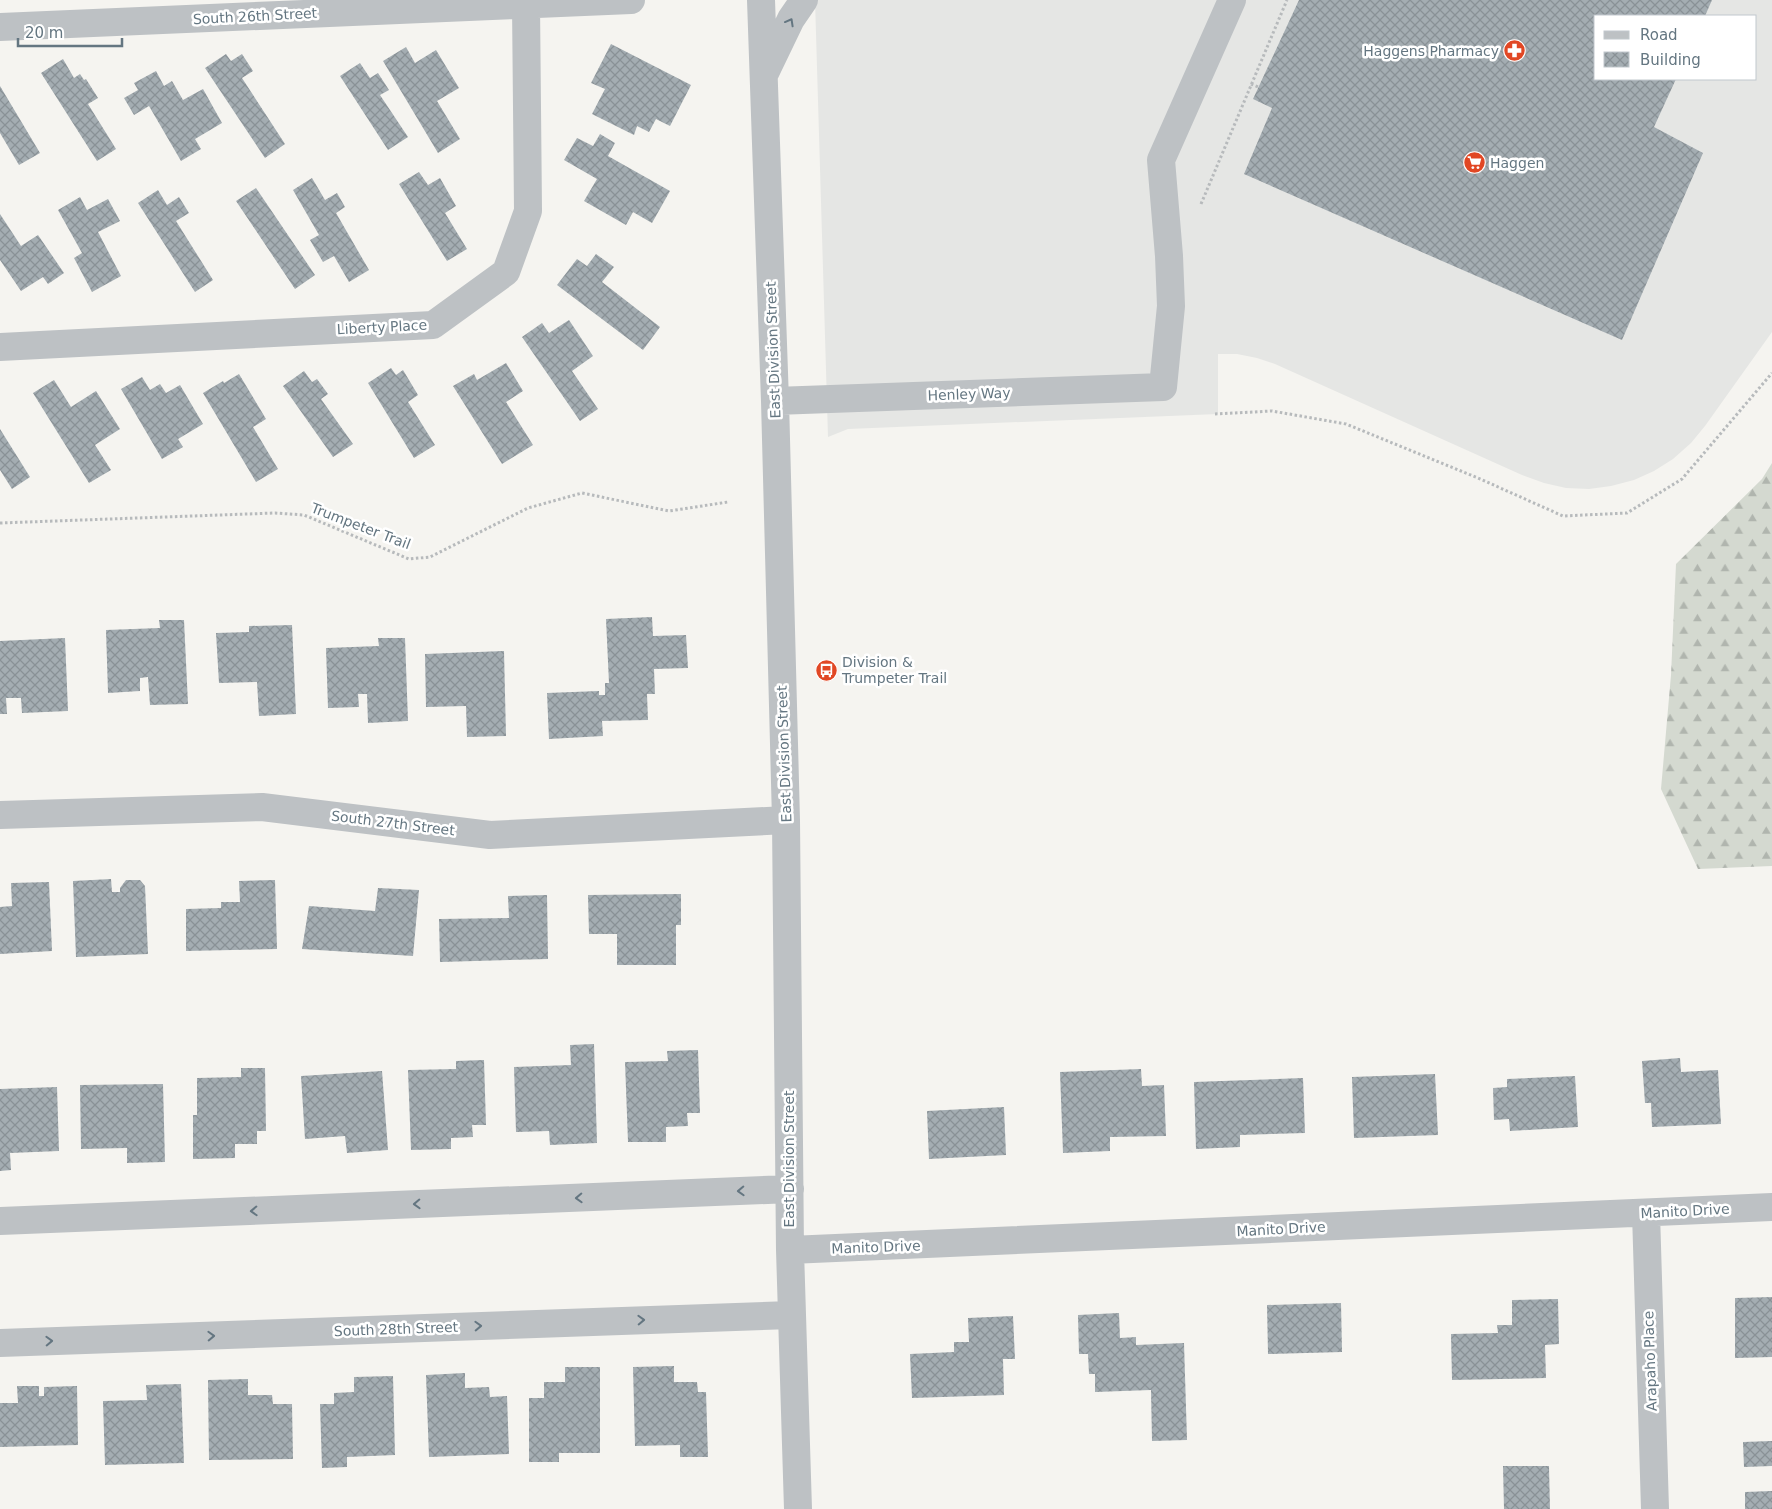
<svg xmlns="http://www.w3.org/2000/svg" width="1772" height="1509" viewBox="0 0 1772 1509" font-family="'DejaVu Sans',sans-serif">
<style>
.built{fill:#e5e6e4;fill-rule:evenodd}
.forest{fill:url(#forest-firs)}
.building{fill:url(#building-cross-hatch)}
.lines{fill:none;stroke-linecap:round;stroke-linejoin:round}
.path{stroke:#b7babc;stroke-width:3;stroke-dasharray:2.5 2.5;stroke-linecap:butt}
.minor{stroke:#bdc1c4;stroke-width:28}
.oneway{stroke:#647681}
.labels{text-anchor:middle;stroke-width:5;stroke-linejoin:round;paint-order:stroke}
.street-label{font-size:14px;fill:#647681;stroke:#fff}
.poi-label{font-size:14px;fill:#647681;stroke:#fff;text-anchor:start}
</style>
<defs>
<pattern id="forest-firs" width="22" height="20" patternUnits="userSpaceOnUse" patternTransform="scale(1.25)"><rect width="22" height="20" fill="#d4d9d0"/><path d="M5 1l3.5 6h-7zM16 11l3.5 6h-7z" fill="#b0b5ae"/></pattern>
<pattern id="building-cross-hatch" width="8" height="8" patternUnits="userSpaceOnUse" patternTransform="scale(1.25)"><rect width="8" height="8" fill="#a4adb2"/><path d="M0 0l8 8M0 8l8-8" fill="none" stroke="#899196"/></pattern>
</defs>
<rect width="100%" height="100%" fill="#f5f4f0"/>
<path class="built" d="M815,0H1772V332L1705,426L1691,443L1673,459L1654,471L1634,480L1611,486L1589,489L1566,488L1544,483L1522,475L1275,364L1257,358L1237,354H1218V414L848,429L828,437ZM1596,16H1756V79H1596Z"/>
<path class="forest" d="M1772,463V866L1698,869L1661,789L1671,675L1676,564L1762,479Z"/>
<path class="building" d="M1299,0H1712L1705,16H1596V79H1676L1654,127L1703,153L1622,340L1244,174L1272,108L1253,99Z
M611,44L691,85L670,126L656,119L649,132L637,126L634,135L592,114L605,89L591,83Z
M406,47L415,63L436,50L459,88L437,101L460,139L438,153L383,61Z
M226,54L231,61L242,54L253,71L242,78L285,144L265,158L205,68Z
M63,59L74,78L80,74L84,80L86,79L98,98L88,104L116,149L97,161L41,73Z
M360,63L370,78L378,73L389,90L380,95L408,137L388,150L340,76Z
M156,71L164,86L172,81L183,100L203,89L222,123L195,139L201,149L181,161L149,106L134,115L124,98L138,90L134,83Z
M0,86L40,153L19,165L0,133Z
M600,134L615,143L608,156L670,191L652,223L633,212L626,225L584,201L597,179L564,160L577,138L593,146Z
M419,172L428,185L440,178L456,206L445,213L467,249L447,261L399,184Z
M312,178L325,200L337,193L345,207L336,213L369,270L349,282L334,256L323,262L310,240L319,235L293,190Z
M256,188L315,275L295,289L236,201Z
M158,190L167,205L179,197L189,213L176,221L213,280L195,292L138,203Z
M80,197L87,210L108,199L120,221L98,232L121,276L92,292L74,258L82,253L58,210Z
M0,214L21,246L38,235L64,273L48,284L43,277L21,291L0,260Z
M596,254L614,267L602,282L660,327L643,350L557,285L577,259L587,266Z
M569,320L593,356L572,371L598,409L580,421L522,337L542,323L549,333Z
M506,363L523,391L506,402L533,445L502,464L453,386L474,374L477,380Z
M391,368L396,375L403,370L418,395L408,402L435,445L414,458L368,383Z
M304,371L312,382L317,379L328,394L321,399L353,444L333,457L283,386Z
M239,374L266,419L253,427L278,469L256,482L203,393L223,381L224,383Z
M142,377L150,390L160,384L166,393L180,385L203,424L178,439L183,447L162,459L121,389Z
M54,380L71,407L96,391L120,429L95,445L111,470L89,483L33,393Z
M0,429L30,477L12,489L0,470Z
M652,617L653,636L686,635L688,668L654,669L655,694H647L648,720L602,721L603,736L549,739L547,693L599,691V695H605V683H609L606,619Z
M159,620H184L188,704L150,705L148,677L140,678V691L108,693L106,630L160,628Z
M292,625L296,714L259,716L257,682L219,683L216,633L249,632V626Z
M65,638L68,711L22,713L21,698H6L7,714H0V641Z
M378,638H405L408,721L368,723L367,694H358L359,707L328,708L326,648L379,646Z
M504,651L506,736L467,737L466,706L426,707L425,654Z
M111,879L112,892H120V888L126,880H140L145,886L148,954L76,957L73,881Z
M275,880L277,949L186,951V909L221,908V902H240L239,881Z
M49,882L52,951L0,954V907L12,906L11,883Z
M378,888L419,890L413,956L302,949L309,906L375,911Z
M681,894V925H676V965H617V934H589L588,895Z
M547,895L548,959L440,962L439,919L509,918L508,896Z
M594,1044L597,1143L550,1145L549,1131L516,1132L514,1067L571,1065L570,1045Z
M698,1050L700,1113H687L688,1126L666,1127V1142H628L625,1062L668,1061L667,1051Z
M1680,1058L1681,1072L1718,1070L1721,1124L1652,1127L1651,1103H1645L1642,1061Z
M484,1060L486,1125H472L473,1137L451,1138V1149L411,1150L408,1070L456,1069V1061Z
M241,1068H265L266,1131H257V1144H235V1158L193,1159V1115H197V1078L241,1077Z
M1141,1069L1142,1086L1164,1085L1166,1136L1110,1137V1151L1063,1153L1060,1072Z
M382,1071L388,1150L347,1153L345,1136L305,1139L301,1076Z
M1435,1074L1438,1135L1354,1138L1352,1077Z
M1575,1076L1578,1127L1510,1131L1509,1119L1494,1120L1493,1088L1507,1087V1079Z
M1303,1078L1305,1133L1240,1135V1147L1196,1149L1194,1082Z
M163,1084L165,1162L127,1163V1148L81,1149L80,1085Z
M57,1087L59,1151L10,1153L11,1170L0,1171V1089Z
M1004,1107L1006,1155L929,1159L927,1111Z
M1772,1297V1357L1735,1358V1298Z
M1558,1299L1559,1344L1545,1345L1546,1378L1452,1380L1451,1334L1498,1333L1497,1325H1512V1300Z
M1341,1303L1342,1352L1268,1354L1267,1305Z
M1119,1313L1120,1338L1136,1337V1345L1184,1343L1187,1440L1152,1441L1151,1390L1095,1392V1374H1089L1088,1354H1079L1078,1315Z
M1013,1316L1015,1359H1003L1004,1395L912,1398L910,1354L954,1352V1342H969L968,1318Z
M674,1366V1382H697L698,1392H706L708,1457H680V1445L635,1446L633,1367Z
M565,1367H600V1453H559V1462H529V1398H544V1382H565Z
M465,1373V1388L489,1387L490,1397L507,1396L509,1454L429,1457L426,1375Z
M393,1376L395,1455L347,1457V1467L322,1468L320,1404H334V1393L354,1392V1377Z
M248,1379V1395H272L273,1404H292L293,1459L209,1460L208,1380Z
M181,1384L184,1463L105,1465L103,1401L147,1400L146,1385Z
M17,1386H39V1396H44V1387L77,1386L78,1445L0,1447V1403H18Z
M1772,1441V1466L1744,1467L1743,1442Z
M1503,1466H1549L1550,1509H1504Z
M1772,1491V1509H1745V1492Z"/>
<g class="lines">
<path class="path" d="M1251,84L1258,87
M1201,204L1287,0
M1215,414L1272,411L1346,424L1478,478L1563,516L1627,513L1682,479L1772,373
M0,523L275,513L304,515L409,559L430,557L528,508L582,493L669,511L728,502"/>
<path class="minor" d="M761,0L775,401L786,820L790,1250L798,1509
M0,27L631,0
M765,73L791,19L804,0
M0,347L433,325L506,272L528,211L526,4
M775,401L1163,387L1171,306L1169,256L1161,160L1232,0
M0,815L262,807L490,835L786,820
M1646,1213L1655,1509
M0,1221L790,1189
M790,1250L1772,1207
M0,1343L791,1315"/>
</g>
<defs><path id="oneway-chevron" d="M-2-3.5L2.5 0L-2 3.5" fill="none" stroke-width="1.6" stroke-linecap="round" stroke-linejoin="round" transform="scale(1.25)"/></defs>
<g class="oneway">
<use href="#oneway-chevron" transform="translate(790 22) rotate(-61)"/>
<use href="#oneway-chevron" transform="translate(741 1191) rotate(178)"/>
<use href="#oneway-chevron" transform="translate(579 1198) rotate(178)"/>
<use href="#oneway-chevron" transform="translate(417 1204) rotate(178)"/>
<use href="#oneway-chevron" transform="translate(254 1211) rotate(178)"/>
<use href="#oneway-chevron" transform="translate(641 1320) rotate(-2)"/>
<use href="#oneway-chevron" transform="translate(478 1326) rotate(-2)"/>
<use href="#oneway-chevron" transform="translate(211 1336) rotate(-2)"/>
<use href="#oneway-chevron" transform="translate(49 1341) rotate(-2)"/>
</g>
<defs>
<symbol id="pharmacy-disc" viewBox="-11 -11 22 22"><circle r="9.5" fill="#e14724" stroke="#fff"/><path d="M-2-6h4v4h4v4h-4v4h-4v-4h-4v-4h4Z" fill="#fff"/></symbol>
<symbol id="supermarket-disc" viewBox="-11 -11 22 22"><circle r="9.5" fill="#e14724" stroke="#fff"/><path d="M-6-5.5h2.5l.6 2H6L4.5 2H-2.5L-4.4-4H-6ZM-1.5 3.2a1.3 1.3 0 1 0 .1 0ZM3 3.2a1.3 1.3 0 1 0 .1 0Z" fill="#fff"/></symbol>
<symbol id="bus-disc" viewBox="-11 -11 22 22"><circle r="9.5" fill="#e14724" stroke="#fff"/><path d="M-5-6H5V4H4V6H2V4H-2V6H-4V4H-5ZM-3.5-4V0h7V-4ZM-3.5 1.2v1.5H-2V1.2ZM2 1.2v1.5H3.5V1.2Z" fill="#fff"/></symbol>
</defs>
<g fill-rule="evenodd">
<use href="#pharmacy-disc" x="1502" y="38" width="25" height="25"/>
<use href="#supermarket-disc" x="1462" y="150" width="25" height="25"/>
<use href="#bus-disc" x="814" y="658" width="25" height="25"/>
</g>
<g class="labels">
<g class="street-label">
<text transform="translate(255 16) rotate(-3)" y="5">South 26th Street</text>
<text transform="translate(382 327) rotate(-3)" y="5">Liberty Place</text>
<text transform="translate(773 350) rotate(-92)" y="5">East Division Street</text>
<text transform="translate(969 394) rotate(-2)" y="5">Henley Way</text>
<text transform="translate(361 526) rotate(21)" y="5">Trumpeter Trail</text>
<text transform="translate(784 754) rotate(-92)" y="5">East Division Street</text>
<text transform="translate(393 823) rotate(7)" y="5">South 27th Street</text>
<text transform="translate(789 1159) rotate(-90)" y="5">East Division Street</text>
<text transform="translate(1685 1211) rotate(-3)" y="5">Manito Drive</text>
<text transform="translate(1281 1229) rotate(-3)" y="5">Manito Drive</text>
<text transform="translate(876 1247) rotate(-2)" y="5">Manito Drive</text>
<text transform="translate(396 1329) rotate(-2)" y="5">South 28th Street</text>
<text transform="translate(1650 1361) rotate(-92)" y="5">Arapaho Place</text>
</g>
<g class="poi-label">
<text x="1499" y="56" text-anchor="end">Haggens Pharmacy</text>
<text x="1490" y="168">Haggen</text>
<text x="842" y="667">Division &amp;<tspan x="842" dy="16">Trumpeter Trail</tspan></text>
</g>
</g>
<rect x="1594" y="15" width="162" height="65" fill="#ffffff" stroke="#c1c8cd"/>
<rect x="1604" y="31" width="25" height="8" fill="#bdc1c4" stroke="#c1c8cd"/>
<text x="1640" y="40" font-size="15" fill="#647681">Road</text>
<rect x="1604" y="52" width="25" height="15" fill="url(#building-cross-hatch)" stroke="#c1c8cd"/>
<text x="1640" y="65" font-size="15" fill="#647681">Building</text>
<path d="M18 38v8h104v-8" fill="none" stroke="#647681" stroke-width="2.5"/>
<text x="25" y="38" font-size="15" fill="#647681" stroke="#ffffff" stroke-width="4" paint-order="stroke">20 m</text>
</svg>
